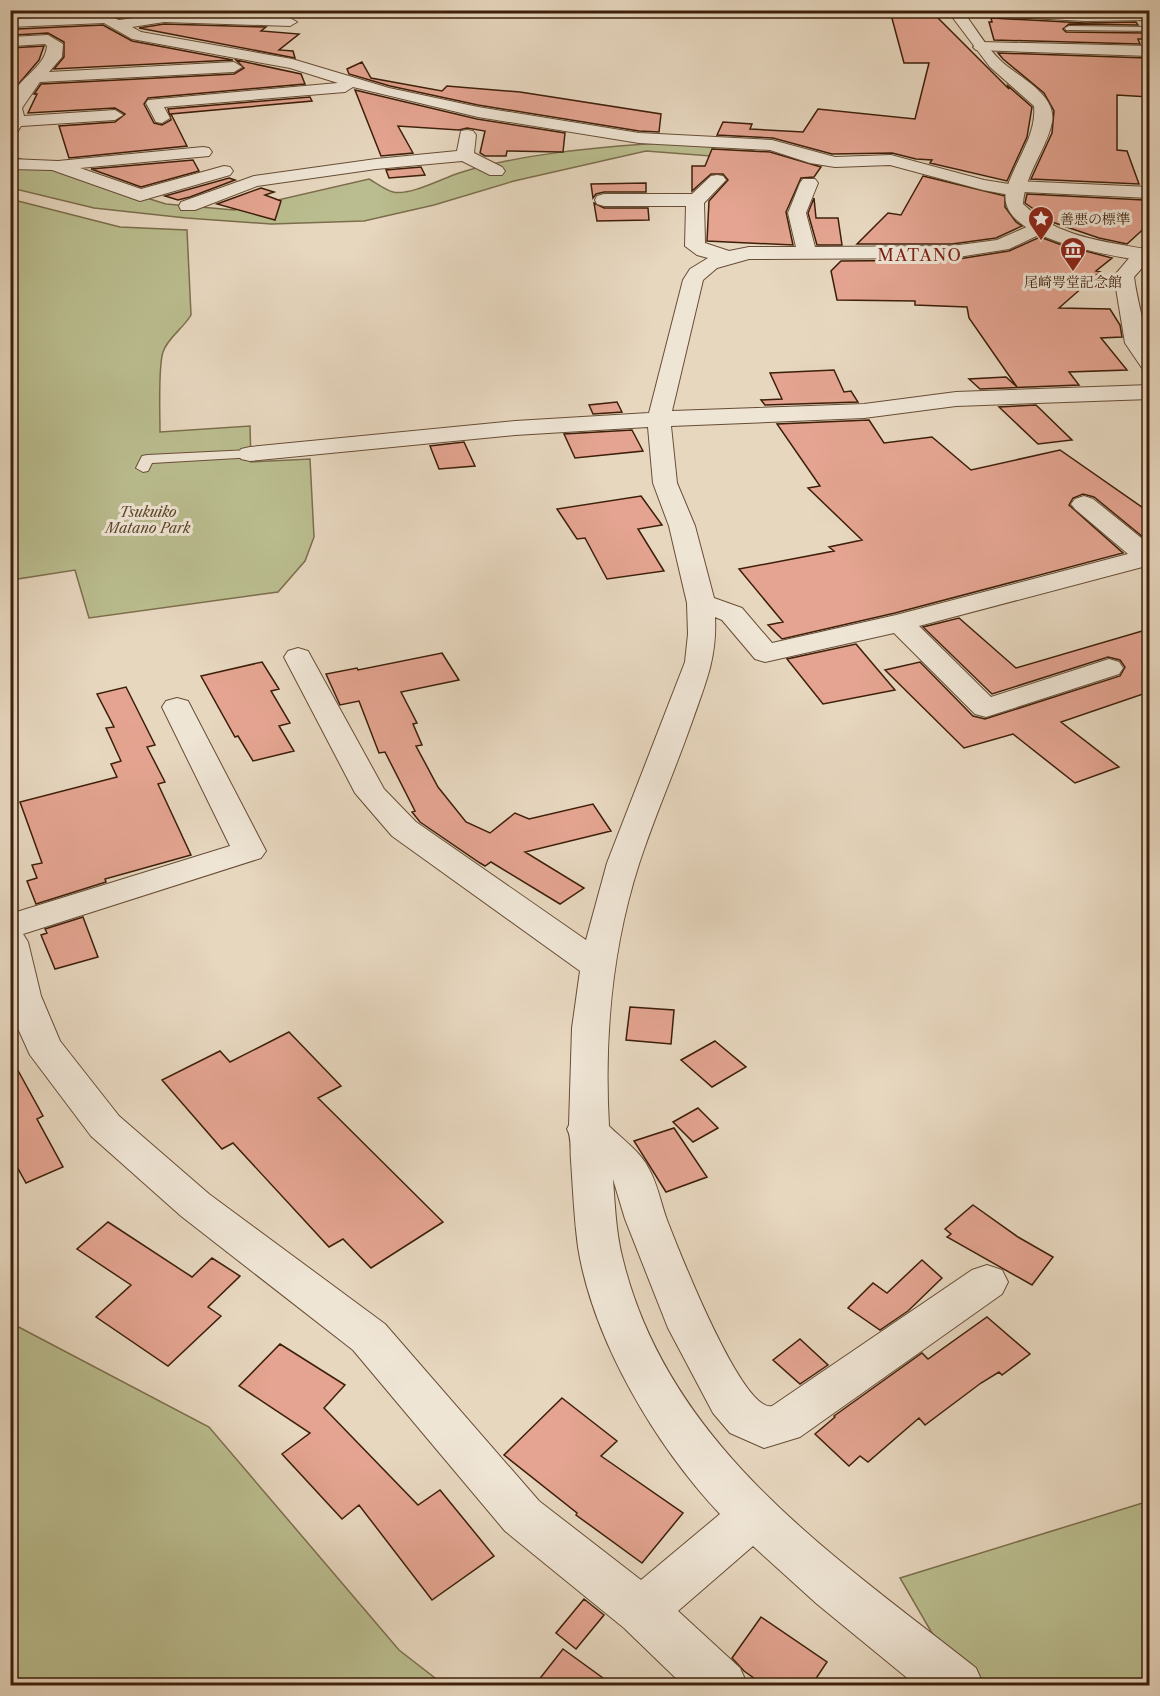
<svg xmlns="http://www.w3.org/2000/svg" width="1160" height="1696" viewBox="0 0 1160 1696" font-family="'Libre Caslon Text','Noto Serif JP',serif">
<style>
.green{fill:#babd8f;stroke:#7c6e4c;stroke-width:1.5}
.building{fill:#e4a491;stroke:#3d1f09;stroke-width:1.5}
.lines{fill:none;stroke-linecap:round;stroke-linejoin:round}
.service-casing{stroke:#684d36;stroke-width:2}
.minor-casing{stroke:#684d36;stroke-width:2}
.tertiary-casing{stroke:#684d36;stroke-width:2}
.service{fill:#efe5d5;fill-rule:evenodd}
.minor{fill:#efe5d5;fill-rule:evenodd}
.tertiary{fill:#efe5d5;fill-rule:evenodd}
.labels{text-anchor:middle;stroke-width:6;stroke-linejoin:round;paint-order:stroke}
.far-poi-label{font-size:14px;fill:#3d1f09;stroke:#efe5d5;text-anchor:start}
.far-park-label{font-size:14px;font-style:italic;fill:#5c462a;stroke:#efe5d5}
.far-quarter-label{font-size:16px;letter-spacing:1.5px;fill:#7a1f14;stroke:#efe5d5}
</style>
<rect width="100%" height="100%" fill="#e7d7bf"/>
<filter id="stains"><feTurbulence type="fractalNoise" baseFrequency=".00333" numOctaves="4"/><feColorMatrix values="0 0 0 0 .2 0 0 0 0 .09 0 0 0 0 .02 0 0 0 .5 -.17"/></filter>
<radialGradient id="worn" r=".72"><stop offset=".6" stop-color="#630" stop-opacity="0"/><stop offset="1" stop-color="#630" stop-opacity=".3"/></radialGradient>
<path class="green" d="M661,143L747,148L760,154L737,158L646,151L514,181L434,205L364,221L271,224L186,218L94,208L11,188V156L166,204L234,210L369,179C376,183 385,190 393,192C410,196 443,178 459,173C520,154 597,147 661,143Z
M10,199L120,227L187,230L191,315C183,329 168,337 163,352C158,367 160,413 160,432L250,426L251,462L310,459L314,537L305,561L278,592L89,618L75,570L11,580Z
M11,1323L209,1427L399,1650L444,1685H11Z
M1149,1501V1685H962L900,1578Z"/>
<path class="building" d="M103,10H288L282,15L164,12L119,18L107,13L22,16L24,12Z
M930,10L1009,89L1008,86L1032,107L1027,137L1007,181L930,163L932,160L916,159L892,153L832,154L773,138L717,135L723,122L752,124L750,129L803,132L818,109L915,119L929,63H904L890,11Z
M991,18L1085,23L1136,22L1138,25L1069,24L1063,29L1066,32L1143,33L1147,39H1138L1140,44L994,40L989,22H992Z
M164,24L266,27L261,31L299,34L279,50L293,51L295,58L139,28Z
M103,25L132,41L233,60L54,69L64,57V42L48,33L15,35L17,29Z
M44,46L39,60L10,94V48Z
M998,53L1147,58L1149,63V97L1117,95V150L1127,151L1139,184L1031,179L1052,133L1054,111L1044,93L1003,59Z
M236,60L301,74L305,84L148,98L144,104L154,123L162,125L171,120L168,109L310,97L312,101L171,114L187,146L69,158L59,126L115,122L125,114L115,108L28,113L37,94H34L41,84L234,74L244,68Z
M362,62L371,78L442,91L447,86L520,92L661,114L659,132L639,131L478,105L390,86L349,74L347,69Z
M355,90L477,119L565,133L563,152L507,151L506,156H485L480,153L485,131L467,128L459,130L398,126L413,153L381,156Z
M712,149L770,152L821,167L814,177L801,178L786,212L793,245L707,241L709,201L728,180L723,174H711L692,191V166H705Z
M193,160L199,171L141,187L91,169Z
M421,167L425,175L389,178L386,170Z
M923,176L1005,196V207L1016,222L1022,226L996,238L952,244H857L888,213L901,215Z
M229,178L235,180L190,197L178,200L165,196Z
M646,183V192H604L596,194L593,198L591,184Z
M261,188L274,192L265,195L281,201L275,220L217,204Z
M1027,194L1144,200L1149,214V224L1127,244L1099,238L1052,222L1025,203Z
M814,198L816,218H838L842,245H817L808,213Z
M594,203L604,208H648L649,220L597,221Z
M1040,237L1059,244L1112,258L1096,271L1100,272L1059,308L1110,309L1120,325L1122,337L1101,338L1127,370L1069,372L1079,385L980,389L969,379L1006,377L1017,387L969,318L967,307L915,305V301L837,300L831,271L841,261L952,260L1009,251Z
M834,370L844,392L851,391L858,402L765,405L761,400L782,399L770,373Z
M617,402L622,412L593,414L589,405Z
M1036,405L1072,440L1038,444L999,407Z
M869,420L884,443L932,437L971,470L1060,450L1149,512V542L1094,497L1083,494L1073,498L1069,505L1123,553L895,613L782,639L768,625L783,622L739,569L834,551L829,547L862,540L808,488L820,486L777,424Z
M632,430L643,451L575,458L564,434Z
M464,442L475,466L439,469L430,446Z
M641,496L662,525L638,529L664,571L607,579L585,538L577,539L557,509Z
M959,618L1016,668L1149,629V692L1061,722L1119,767L1075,783L1013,734L964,748L885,670L920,662L973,716L985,719L1120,676L1125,667L1120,660L1108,657L992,694L923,627Z
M856,644L895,690L823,704L787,659Z
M442,653L459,680L401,692L417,723L413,724L422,745L416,746L438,787L466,822L490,833L515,813L529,819L593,804L611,831L525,852L584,888L560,904L491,862L485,866L480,863L420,822L412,812L415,811L385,752L379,753L359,701L340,705L326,674L357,668L358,670Z
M262,662L279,689L271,691L290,723L279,726L294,751L253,761L238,736L235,737L201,676Z
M126,687L155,745L147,747L165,782L158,784L191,855L105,879L106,882L36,904L27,881L37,878L32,865L42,863L20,802L117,777L111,764L121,761L106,728L114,727L97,694Z
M83,917L98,957L55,969L41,935L47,933L45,929Z
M630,1007L674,1010L671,1044L626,1040Z
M289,1032L341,1086L318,1098L443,1222L371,1268L343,1239L329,1247L233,1143L222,1149L162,1080L220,1051L230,1062Z
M715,1041L746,1067L712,1087L681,1060Z
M10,1056L43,1116L37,1119L63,1167L26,1183L10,1154Z
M698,1108L718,1128L693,1142L673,1122Z
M674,1128L707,1177L666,1192L634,1141Z
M973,1205L1018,1237L1053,1257L1032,1285L947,1237L951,1234L945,1229Z
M108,1222L192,1277L212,1258L240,1276L208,1307L221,1316L168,1366L96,1317L131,1285L77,1249Z
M922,1260L942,1278L908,1311L880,1330L848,1308L873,1283L887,1293Z
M987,1317L1030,1354L1002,1375L999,1372L981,1383L925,1425L919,1418L868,1462L860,1456L849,1466L815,1434L835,1417L834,1416L922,1353L928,1359Z
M800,1339L828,1365L800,1384L773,1360Z
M280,1344L345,1385L324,1408L418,1505L440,1490L494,1556L432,1600L359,1505L342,1519L282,1454L310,1433L239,1386Z
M562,1398L617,1441L601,1456L683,1513L642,1563L576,1515L577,1513L504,1455Z
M584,1599L604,1615L576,1649L556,1633Z
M761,1617L827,1662L811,1686H765L744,1671L732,1658Z
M563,1649L614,1686H534Z"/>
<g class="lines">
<defs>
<path id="service" d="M1069,26L1150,27V31L1066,30L1065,28Z
M250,450L257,454L255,457L152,463L148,471L143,472L136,468L142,456L147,455Z"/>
<path id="minor" d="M950,10L1150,12V20L1085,21L957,14Z
M164,14L290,18L297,22L290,26L164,22L132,27L141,32L292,59L389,88L478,107L639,133L772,140L835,157L891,155L984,180L1009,184L1016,181L1150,187V198L1023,192L1015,196L983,190L890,165L835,167L810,163L770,150L639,143L478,117L353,87L345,92L164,107L170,118L162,123L156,122L146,103L148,100L338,83L290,68L132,39L104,23L10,27V19L107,15L119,20Z
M48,35L63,44L62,57L49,72L234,62L242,67L234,72L40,82L22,108L24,116L115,110L123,115L115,120L21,126L16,134L10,135C10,125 8,111 10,101C16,78 45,69 47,46L45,44L12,46L10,37Z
M981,42L1150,46V56L976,50L973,47Z
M467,130L473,131L476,135L474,153L502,167L505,171L502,175H490L462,161L376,169L257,186L195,210H181L179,206L181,202L254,176L376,159L457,151L461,131Z
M203,147L209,148L212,152L209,156L80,168L141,189L224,166L230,167L233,171L230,175L140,201L52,170L10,169V159L58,161Z
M717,175L723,176L726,180L704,203L705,243L729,251L749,247H796L788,213L800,183L803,179H815L818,183L806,213L815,247L952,246L997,240L1038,222L1045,224L1048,228L1045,232L1009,249L952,258L749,259L717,268L703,280L672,411L864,404L956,392L1150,385V399L956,406L864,418L671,426L677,483L695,526L714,598L742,608L772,643L896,615L1128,554L1075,509L1071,504L1075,499L1084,496L1093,499L1150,545V565L919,626L991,697L1109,659L1119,662L1123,668L1119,674L986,717L975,714L894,633L765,662L755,659L722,620L715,617C717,657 706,682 693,719C676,768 655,815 639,864C612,948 604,1039 609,1126C622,1139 641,1152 649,1169C658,1185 661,1204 667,1220C678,1248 742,1413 772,1406L972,1270L987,1265L1002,1270L1008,1282L1002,1294L800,1437L764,1448L730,1433L713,1413L668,1328L625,1219L613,1179C615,1206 616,1234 623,1260C669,1447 834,1556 976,1668L984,1686H917L817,1604L753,1546L678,1611L740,1668L748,1686H684L624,1628L505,1531L353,1350L181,1216L91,1136L30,1055L10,1011V914L230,846L162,707L166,701L177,698L188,701L266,851L261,858L23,934L28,942L41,996L60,1041L119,1116L209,1194L385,1324L539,1501L641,1580L720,1514C656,1446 593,1341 578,1247C574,1218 573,1189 571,1160C570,1151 572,1137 567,1129L569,1125L572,1028L580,971L392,836L355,793L284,657L288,651L298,648L308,651L384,789L416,822L586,940L607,863L685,662L688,634L687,603L669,526L653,483L648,427L515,435L250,461L241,459L238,454L241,449L250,447L515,421L649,413L683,280L690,269L708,258L697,255L685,246L686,206H604L597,204L595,200L597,196L604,194H692L711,176Z
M1143,248L1150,250V259L1134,277C1138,308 1150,339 1150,370L1142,368L1125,343L1114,276L1136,250Z"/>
<path id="tertiary" d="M947,10H962C975,27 986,47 1001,61C1018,77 1057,94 1052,122C1047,149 1025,173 1023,204C1058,238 1104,241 1150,250V262C1117,256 990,240 1007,188C1015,161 1037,135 1034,106L990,67Z"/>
</defs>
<use href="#service" class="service-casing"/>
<use href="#minor" class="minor-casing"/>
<use href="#tertiary" class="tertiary-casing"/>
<use href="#service" class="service"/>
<use href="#minor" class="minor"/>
<use href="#tertiary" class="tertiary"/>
</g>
<defs>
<symbol id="sight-pin" viewBox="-11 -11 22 30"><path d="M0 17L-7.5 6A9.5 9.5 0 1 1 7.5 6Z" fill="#8f2418" stroke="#efe5d5"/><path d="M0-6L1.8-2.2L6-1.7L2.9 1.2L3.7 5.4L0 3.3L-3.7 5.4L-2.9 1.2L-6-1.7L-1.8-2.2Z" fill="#fff"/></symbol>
<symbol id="museum-pin" viewBox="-11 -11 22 30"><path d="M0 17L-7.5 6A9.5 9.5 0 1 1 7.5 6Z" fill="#8f2418" stroke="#efe5d5"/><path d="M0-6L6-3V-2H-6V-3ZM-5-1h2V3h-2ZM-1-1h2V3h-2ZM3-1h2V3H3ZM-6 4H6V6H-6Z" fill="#fff"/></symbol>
</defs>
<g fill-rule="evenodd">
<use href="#sight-pin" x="1026" y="204" width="30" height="40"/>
<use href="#museum-pin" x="1058" y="235" width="30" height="40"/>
</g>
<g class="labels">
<g class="far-poi-label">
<text x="1060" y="224">善悪の標準</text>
<text x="1073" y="287" text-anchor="middle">尾崎咢堂記念館</text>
</g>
<g class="far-park-label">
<text x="148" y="517">Tsukuiko<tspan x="148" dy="16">Matano Park</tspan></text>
</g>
<g class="far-quarter-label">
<text x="920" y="261">MATANO</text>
</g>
</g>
<rect width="1160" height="1696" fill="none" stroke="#e7d7bf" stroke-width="36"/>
<rect x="12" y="12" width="1136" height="1672" fill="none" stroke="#3d1f09" stroke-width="3"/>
<rect x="18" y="18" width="1124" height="1660" fill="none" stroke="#3d1f09" stroke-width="1.5"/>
<rect width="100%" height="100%" filter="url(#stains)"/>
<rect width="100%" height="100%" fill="url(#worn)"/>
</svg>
